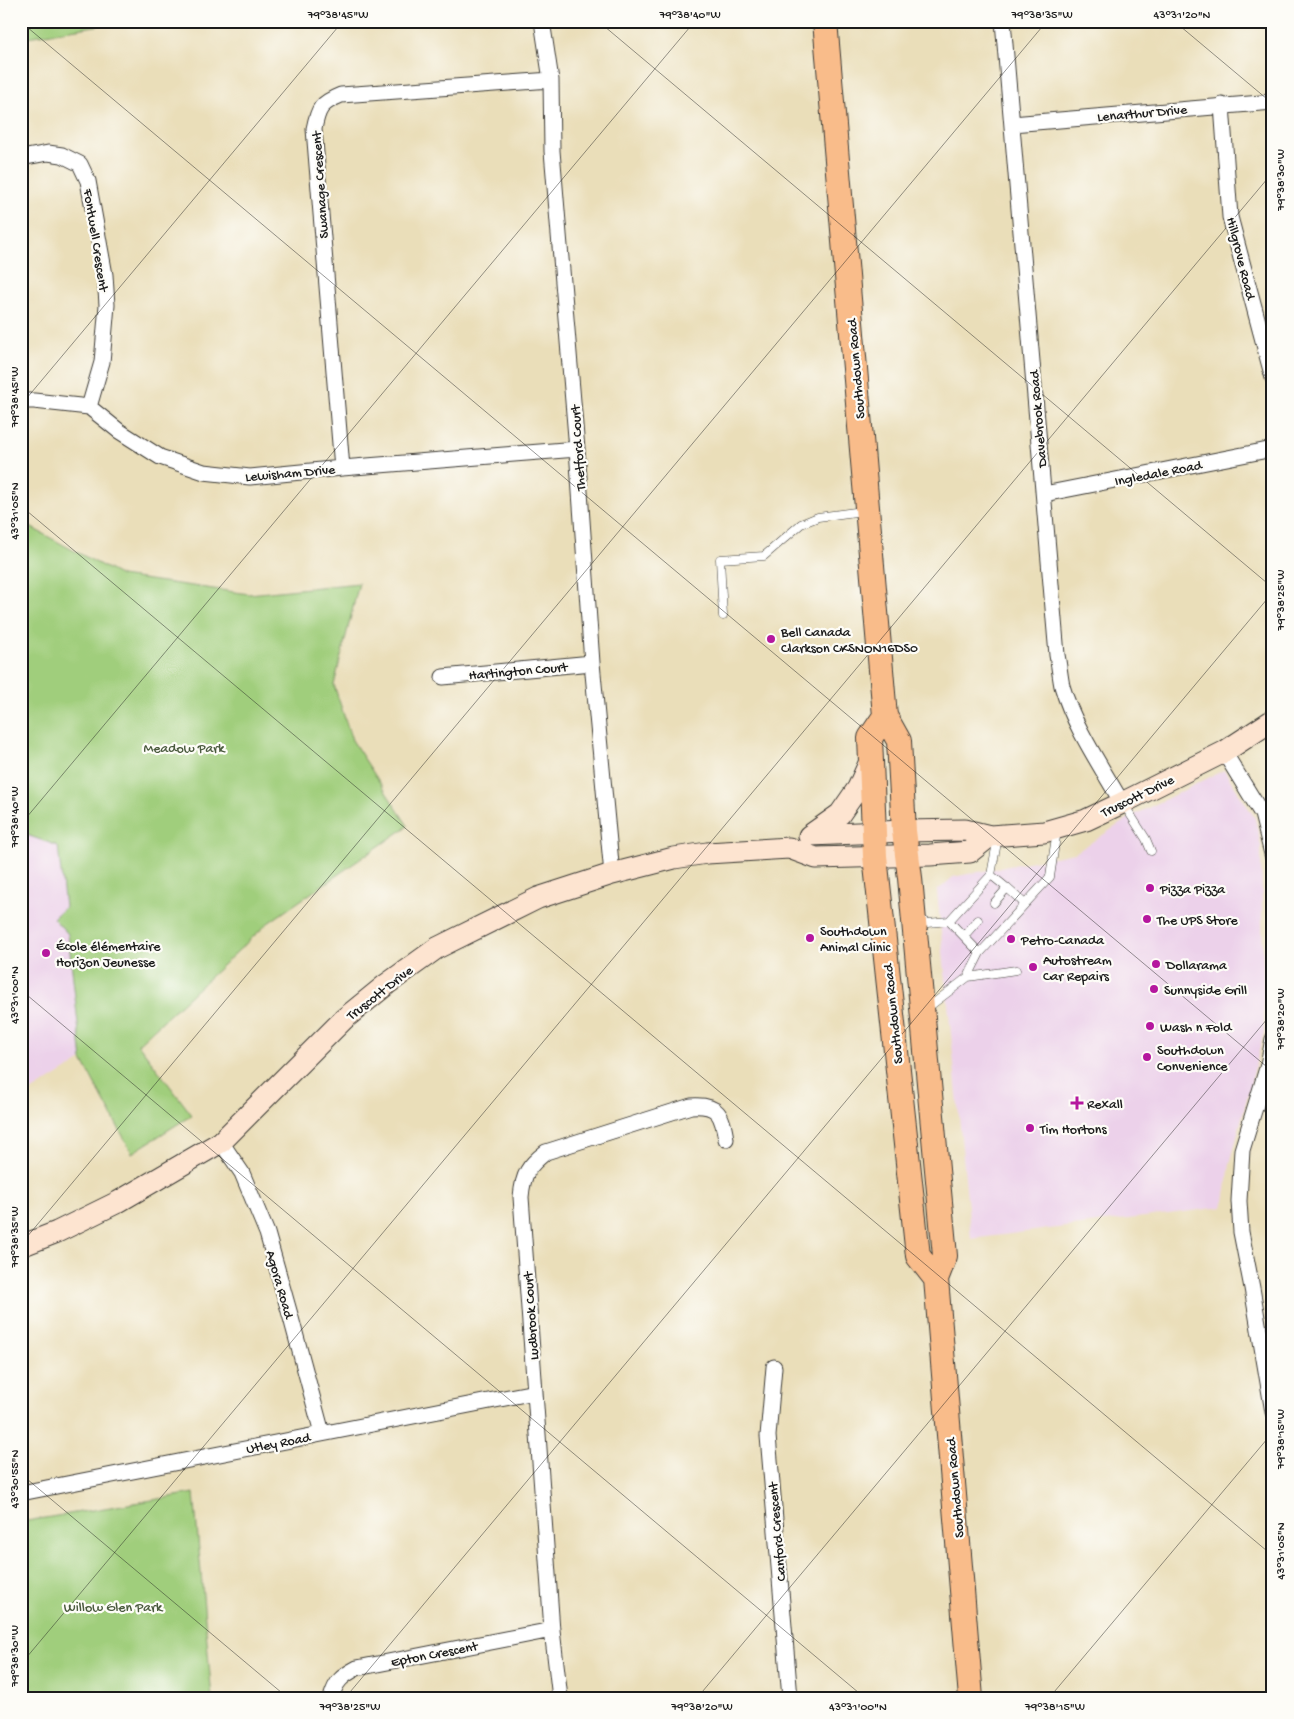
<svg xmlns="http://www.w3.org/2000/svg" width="1294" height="1719" viewBox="0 0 1294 1719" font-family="'Gochi Hand',sans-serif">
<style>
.built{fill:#ecd1ea}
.green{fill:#a0ce7c;stroke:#5e754c}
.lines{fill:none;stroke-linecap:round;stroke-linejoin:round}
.lane-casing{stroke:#3b3934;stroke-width:9}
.street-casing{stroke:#3b3934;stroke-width:17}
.secondary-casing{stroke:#3b3934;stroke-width:23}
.primary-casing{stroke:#3b3934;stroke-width:26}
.lane{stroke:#fff;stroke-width:8}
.street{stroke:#fff;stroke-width:15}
.secondary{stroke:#fde4d0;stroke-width:21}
.primary{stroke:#f9bc8a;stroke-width:24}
.ticks{fill:none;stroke:#1c1c1c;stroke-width:1;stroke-opacity:0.45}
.poi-dot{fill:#b5179e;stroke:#fdfcf7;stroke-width:2}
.labels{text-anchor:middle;stroke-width:4.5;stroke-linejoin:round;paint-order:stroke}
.street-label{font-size:14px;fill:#1c1c1c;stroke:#fdfcf7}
.poi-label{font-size:14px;fill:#1c1c1c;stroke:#fdfcf7;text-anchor:start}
.park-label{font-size:14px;fill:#4a5a3e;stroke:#fdfcf7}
.neatline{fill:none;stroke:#1c1c1c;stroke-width:2}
.ticks-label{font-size:12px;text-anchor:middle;fill:#1c1c1c}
</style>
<rect width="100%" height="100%" fill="#fdfcf7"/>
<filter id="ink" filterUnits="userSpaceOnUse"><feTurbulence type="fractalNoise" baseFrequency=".02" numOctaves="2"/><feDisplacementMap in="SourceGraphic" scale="10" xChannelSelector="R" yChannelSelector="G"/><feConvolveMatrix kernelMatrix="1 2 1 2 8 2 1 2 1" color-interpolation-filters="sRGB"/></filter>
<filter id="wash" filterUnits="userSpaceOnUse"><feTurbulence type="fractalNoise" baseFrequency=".0096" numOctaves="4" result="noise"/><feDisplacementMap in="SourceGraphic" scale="20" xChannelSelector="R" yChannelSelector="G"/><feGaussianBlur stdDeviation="1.12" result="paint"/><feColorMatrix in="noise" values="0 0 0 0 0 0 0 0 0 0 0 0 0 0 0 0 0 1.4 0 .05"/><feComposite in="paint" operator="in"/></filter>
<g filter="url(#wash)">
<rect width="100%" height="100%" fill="#eadeb9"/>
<path class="built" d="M1224,770L1255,818L1261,846L1264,1032L1230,1164L1223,1207L971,1239L937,891L953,877L1075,853L1132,816Z
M21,833L58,846L82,1060L21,1098Z"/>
<path class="green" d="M21,21H126L21,38Z
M21,522L121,576L249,594L359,583L334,685L352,740L408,826L268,923L138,1044L192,1115L132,1153L82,1060L68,934L53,918L65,907L58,846L21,833Z
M194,1493L212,1698H21V1522Z"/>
</g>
<g filter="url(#ink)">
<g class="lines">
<defs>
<path id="lane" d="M723,616L720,559L764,556L801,524L818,517L863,511
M1123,803L1146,839L1151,851
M991,875L1007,888L994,903
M1007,888L1025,904
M918,918L928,923L949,921L980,953L968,977L926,1009
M949,921L991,875L998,837
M964,936L978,920
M980,953L1050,877L1057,830
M968,977L1016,970"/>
<path id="street" d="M542,21L551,80L552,151L577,449L592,663L612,874
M1003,21L1057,655C1059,665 1060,676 1062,686C1074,727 1101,766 1122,803
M1222,105L1230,217L1273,378
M1012,124L1273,102
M21,158L48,153L62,155L80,164L88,181L105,275L107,305L102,362L89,407
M21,401H34L89,407L119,431L160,457L204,472L250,477L342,468L577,449
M342,468L314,129C318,108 321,103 341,95L551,80
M1044,494L1273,449
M443,677L592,663
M1224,752L1262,814L1273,858
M1273,1039L1268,1065L1242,1150L1239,1201L1241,1232L1252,1288L1273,1412
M221,1142L242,1173L267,1233L291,1318L322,1433
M774,1367L768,1436L790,1698
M21,1493L535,1392
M331,1698C336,1681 342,1676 357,1668L552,1630
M560,1698L552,1630L521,1197C523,1174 528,1166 546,1152L691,1106C719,1104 722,1115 726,1139"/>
<path id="secondary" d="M811,835L904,831L965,830L990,836L1044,832L1086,820L1122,803L1224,752L1273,720
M809,836L840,814L858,788L871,759
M21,1246L57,1232L118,1202L221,1142L344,1019L387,984L437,948L538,898L612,874L674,858L707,853L789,848L816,858L930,855L970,852L990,836"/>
<path id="primary" d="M825,21L885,716L899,741L904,831L910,878L945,1256L936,1279L971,1698
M885,716L870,738L875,856L918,1256L936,1279"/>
</defs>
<use href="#lane" class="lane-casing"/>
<use href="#street" class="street-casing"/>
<use href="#secondary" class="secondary-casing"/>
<use href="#primary" class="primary-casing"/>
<use href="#lane" class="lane"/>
<use href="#street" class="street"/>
<use href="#secondary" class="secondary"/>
<use href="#primary" class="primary"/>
</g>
</g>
<path class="ticks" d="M598,21L1273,588M1174,21L1273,104M21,22L1273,1072M21,405L343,21M21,506L1273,1556M21,824L695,21M21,990L865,1698M21,1244L1047,21M21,1474L288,1698M21,1664L1273,172M345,1698L1273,592M697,1698L1273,1012M1049,1698L1273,1432"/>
<g class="poi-dot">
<circle cx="771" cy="639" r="5"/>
<circle cx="1150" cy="888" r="5"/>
<circle cx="1147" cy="919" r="5"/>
<circle cx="810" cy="938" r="5"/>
<circle cx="1011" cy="939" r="5"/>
<circle cx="46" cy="953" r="5"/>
<circle cx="1156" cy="964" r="5"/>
<circle cx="1033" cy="967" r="5"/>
<circle cx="1154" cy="989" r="5"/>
<circle cx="1150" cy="1026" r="5"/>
<circle cx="1147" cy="1057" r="5"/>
<path d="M1074.5 1095.5h5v5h5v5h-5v5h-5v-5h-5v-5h5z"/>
<circle cx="1030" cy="1128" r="5"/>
</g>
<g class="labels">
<g class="street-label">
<text transform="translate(1142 112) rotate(-5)" y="5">Lenarthur Drive</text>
<text transform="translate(319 185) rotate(-94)" y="5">Swanage Crescent</text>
<text transform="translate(97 240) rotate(81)" y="5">Fontwell Crescent</text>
<text transform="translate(1242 258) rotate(76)" y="5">Hillgrove Road</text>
<text transform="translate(855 369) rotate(-95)" y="5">Southdown Road</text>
<text transform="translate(1037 419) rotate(-95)" y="5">Davebrook Road</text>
<text transform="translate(577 448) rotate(-94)" y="5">Thetford Court</text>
<text transform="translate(290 472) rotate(-5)" y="5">Lewisham Drive</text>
<text transform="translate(1158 472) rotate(-11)" y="5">Ingledale Road</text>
<text transform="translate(518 670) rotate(-5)" y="5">Hartington Court</text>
<text transform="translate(1137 795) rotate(-26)" y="5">Truscott Drive</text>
<text transform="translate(379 992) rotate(-38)" y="5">Truscott Drive</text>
<text transform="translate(892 1014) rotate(-96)" y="5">Southdown Road</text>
<text transform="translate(281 1284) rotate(74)" y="5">Agora Road</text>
<text transform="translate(530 1316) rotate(-94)" y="5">Ludbrook Court</text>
<text transform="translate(278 1442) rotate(-11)" y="5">Utley Road</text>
<text transform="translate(954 1488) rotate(-95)" y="5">Southdown Road</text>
<text transform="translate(776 1532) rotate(-95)" y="5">Canford Crescent</text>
<text transform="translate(434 1653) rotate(-11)" y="5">Epton Crescent</text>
</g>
<g class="poi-label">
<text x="781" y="636">Bell Canada<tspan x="781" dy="16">Clarkson CKSNON16DS0</tspan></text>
<text x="1160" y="893">Pizza Pizza</text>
<text x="1157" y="924">The UPS Store</text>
<text x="820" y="935">Southdown<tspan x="820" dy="16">Animal Clinic</tspan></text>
<text x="1021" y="944">Petro-Canada</text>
<text x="56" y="950">École élémentaire<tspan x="56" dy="16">Horizon Jeunesse</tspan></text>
<text x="1043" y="964">Autostream<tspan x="1043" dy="16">Car Repairs</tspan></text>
<text x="1166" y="969">Dollarama</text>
<text x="1164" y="994">Sunnyside Grill</text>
<text x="1160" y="1031">Wash n Fold</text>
<text x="1157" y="1054">Southdown<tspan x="1157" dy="16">Convenience</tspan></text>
<text x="1087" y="1108">Rexall</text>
<text x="1040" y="1133">Tim Hortons</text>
</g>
<g class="park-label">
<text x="184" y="752">Meadow Park</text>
<text x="113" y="1611">Willow Glen Park</text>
</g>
</g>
<rect width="1294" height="1719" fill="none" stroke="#fdfcf7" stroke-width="55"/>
<rect x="28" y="28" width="1238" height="1664" class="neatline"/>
<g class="ticks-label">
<text x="338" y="18">79°38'45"W</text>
<text x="690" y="18">79°38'40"W</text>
<text x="1042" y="18">79°38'35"W</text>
<text x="1182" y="18">43°31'20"N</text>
<text transform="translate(1280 180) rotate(-90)" y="4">79°38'30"W</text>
<text transform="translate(14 397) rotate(-90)" y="4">79°38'45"W</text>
<text transform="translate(14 511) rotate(-90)" y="4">43°31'05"N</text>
<text transform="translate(1280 600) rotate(-90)" y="4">79°38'25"W</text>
<text transform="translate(14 817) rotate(-90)" y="4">79°38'40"W</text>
<text transform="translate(14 995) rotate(-90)" y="4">43°31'00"N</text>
<text transform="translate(1280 1019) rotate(-90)" y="4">79°38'20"W</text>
<text transform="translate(14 1237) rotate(-90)" y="4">79°38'35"W</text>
<text transform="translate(1280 1439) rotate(-90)" y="4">79°38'15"W</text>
<text transform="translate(14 1479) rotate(-90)" y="4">43°30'55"N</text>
<text transform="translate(1280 1551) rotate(-90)" y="4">43°31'05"N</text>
<text transform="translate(14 1656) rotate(-90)" y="4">79°38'30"W</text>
<text x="350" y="1710">79°38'25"W</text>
<text x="702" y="1710">79°38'20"W</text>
<text x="858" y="1710">43°31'00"N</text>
<text x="1055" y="1710">79°38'15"W</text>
</g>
</svg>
